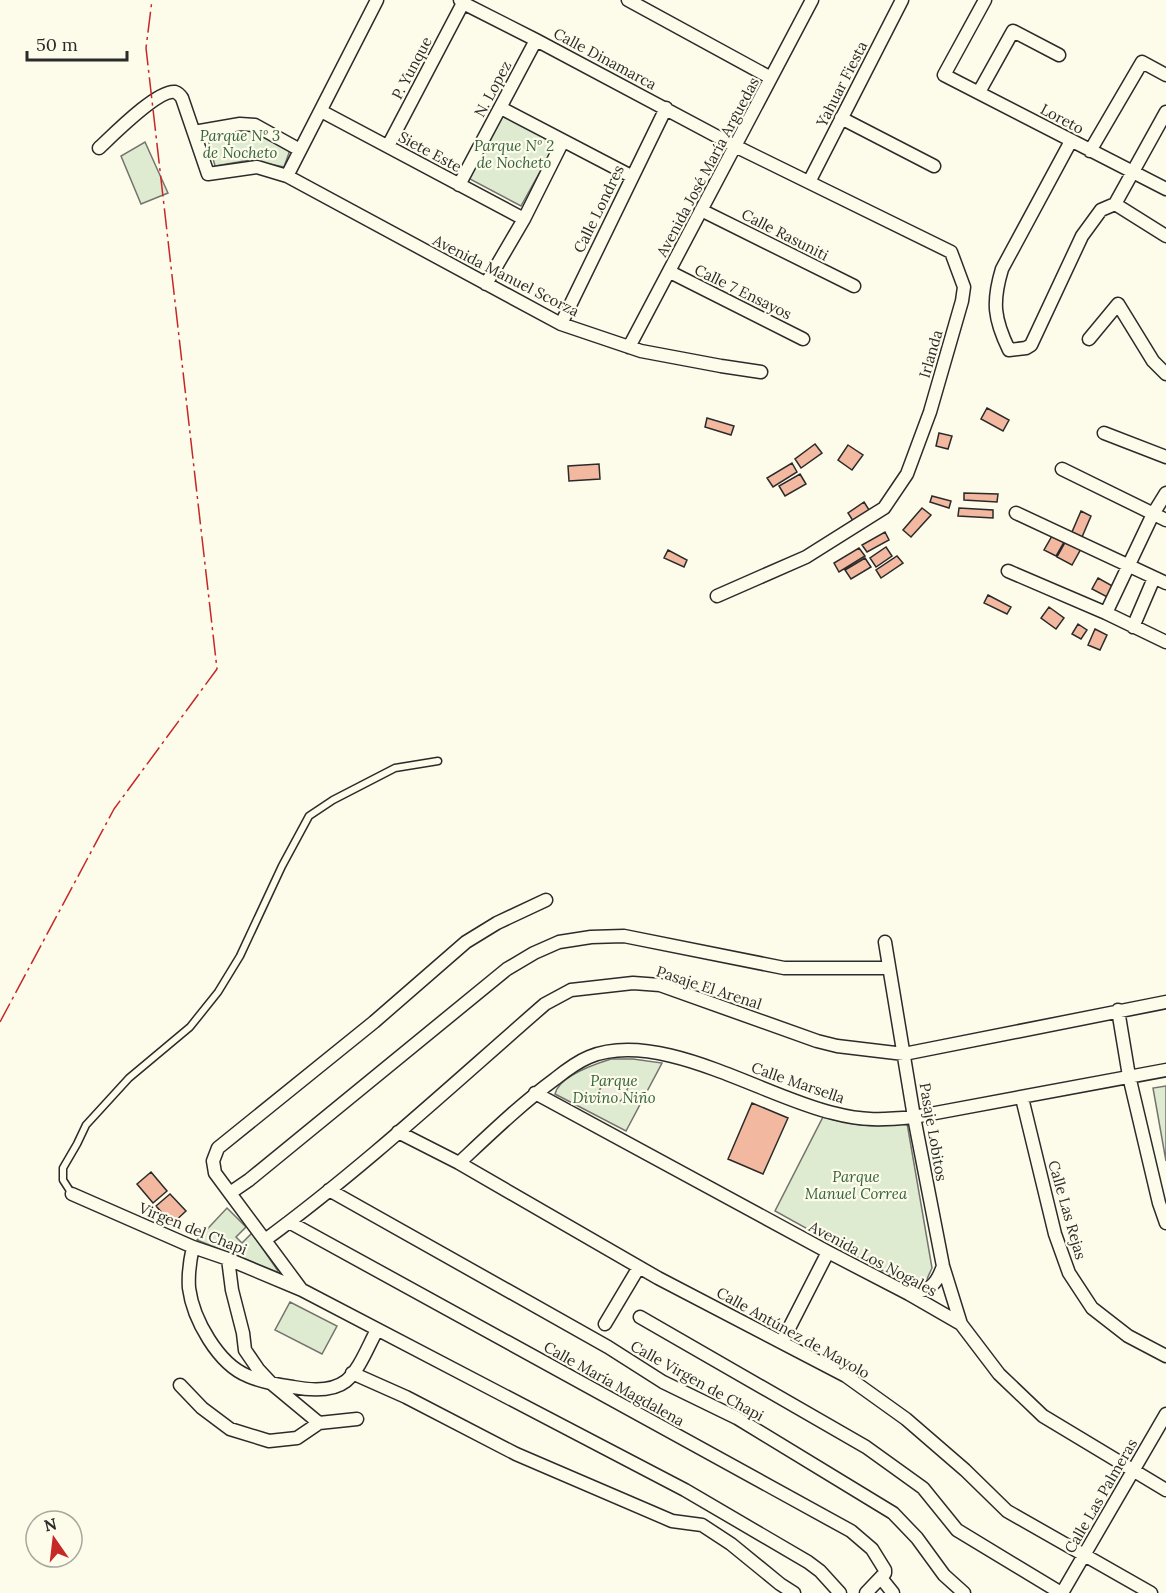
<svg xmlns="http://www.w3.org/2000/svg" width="1166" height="1593" viewBox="0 0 1166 1593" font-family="Lora,serif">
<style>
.green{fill:#deebd1;stroke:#74746e;stroke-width:1.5}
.parking{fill:#eceadb;stroke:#74746e;stroke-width:1.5}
.building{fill:#f2b8a0;stroke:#2b2b2b;stroke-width:1.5}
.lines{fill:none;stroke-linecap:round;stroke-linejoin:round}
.lane-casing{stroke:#2b2b2b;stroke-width:9}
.street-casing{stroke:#2b2b2b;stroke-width:15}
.lane{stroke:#fdfbea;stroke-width:6}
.street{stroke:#fdfbea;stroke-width:12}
.power{stroke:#c62828;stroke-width:1.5;stroke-dasharray:21 4.5 3 4.5;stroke-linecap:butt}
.labels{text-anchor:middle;stroke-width:4.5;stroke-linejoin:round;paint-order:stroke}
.street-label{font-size:15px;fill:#2b2b2b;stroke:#fdfbea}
.park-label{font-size:15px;font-style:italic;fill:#34623c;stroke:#fdfbea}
</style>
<rect width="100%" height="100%" fill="#fdfbea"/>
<path class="green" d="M501,112L557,141L521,206L468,178Z
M240,127L252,129L290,150L284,167L250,160L215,166L207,135Z
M145,142L168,193L141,204L121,156Z
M611,1059H633L662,1063L626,1131L555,1094C559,1076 595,1064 611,1059Z
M1166,1086V1161L1153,1088Z
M823,1117C853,1125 876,1129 907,1123L932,1268L926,1281L907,1284L775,1211Z
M227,1208L246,1227L236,1237L242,1243L252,1233L278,1271L277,1272L197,1240Z
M290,1302L337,1326L322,1354L275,1330Z"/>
<path class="parking" d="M607,1079L629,1086L621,1101L598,1092Z"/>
<path class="building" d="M987,408L1009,420L1003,431L981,419Z
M707,418L734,426L731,435L705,427Z
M939,433L952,436L948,449L936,446Z
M815,444L822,453L801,468L795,459Z
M848,445L863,455L852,470L838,460Z
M792,463L797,472L773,487L767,478Z
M599,464L600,479L569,481L568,466Z
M800,474L806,484L785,496L779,486Z
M964,493L998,494L997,502L964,500Z
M932,496L951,501L949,508L930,502Z
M864,502L871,513L855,524L848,513Z
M922,508L931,515L911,537L903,530Z
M959,508L993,510V518L958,516Z
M1081,511L1091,516L1082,537L1072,532Z
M885,532L889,540L867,552L862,545Z
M1052,536L1064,542L1056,556L1044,550Z
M1067,539L1082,547L1072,565L1057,557Z
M886,547L892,556L876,567L870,558Z
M859,548L865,556L839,572L834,563Z
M668,550L687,560L684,567L664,558Z
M897,556L903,563L881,578L876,570Z
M865,558L871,567L851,579L845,570Z
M1098,578L1116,588L1111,599L1092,589Z
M988,595L1011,607L1007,614L984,603Z
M1049,607L1064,618L1056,629L1041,618Z
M1078,624L1087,630L1081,639L1072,634Z
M1095,629L1107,635L1100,650L1088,645Z
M752,1103L788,1118L763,1174L728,1159Z
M151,1172L167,1191L153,1203L137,1184Z
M170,1194L186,1211L172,1224L156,1206Z"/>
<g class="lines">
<defs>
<path id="lane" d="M72,1194L63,1180V1168L77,1144L86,1125L129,1078L190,1027L218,992L240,956L282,866L309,816L333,800L395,768L438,761"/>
<path id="street" d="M460,0L463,3L536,40L735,146L951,252L964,287L962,301L930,412L907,474L884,508L806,557L717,596
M628,0L771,78
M985,0L944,75L1166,189
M979,92L1013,31L1059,55
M501,108L631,176
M321,111L524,219
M841,118L934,166
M194,132L240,124L255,125L300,150
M1071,141L1002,269C992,302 994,319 1009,350L1026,348L1031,345L1082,236L1101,210L1115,204
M388,146L463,3
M99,148C112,136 158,89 175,92C178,93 180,95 182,98L208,174L257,167L287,176L561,324L641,351L721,366L761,372
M1090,151L1142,62L1166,75
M287,176L377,0
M809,182L902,0
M459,185L536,40
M1115,204L1166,112
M1115,204L1166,236
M701,210L854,286
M670,272L803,339
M486,284L524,219L563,141
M561,324L666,108
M1089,339L1118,304L1153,361L1166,374
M629,347L812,0
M1104,433L1166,457
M1062,469L1166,520
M1016,513L1166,583
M1008,571L1106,613L1166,642
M1106,613L1153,514L1166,493
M1133,627L1154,578
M885,942L914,1117L943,1266L961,1324
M1118,1010L1129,1076L1159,1203L1166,1223
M535,1093L828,1252L909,1294L961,1324L999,1374L1043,1416L1166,1490
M1022,1098L1055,1234L1069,1273L1092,1308L1128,1336L1166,1356
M398,1132L459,1163L658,1278L846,1376L906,1419L965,1470L1007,1511L1151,1593
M459,1163C490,1134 521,1104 555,1079C565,1071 577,1062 589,1057C659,1028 764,1097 833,1113C863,1121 883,1120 914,1117L1166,1070
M329,1190L608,1347L663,1382L737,1418L893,1513L917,1538L944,1575L964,1593
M230,1193L249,1180L507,969L534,953L559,942L591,937L624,936L784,968H889
M72,1194L193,1247L228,1259L302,1290L685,1490L808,1562L820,1571L840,1593
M289,1222L851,1531L872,1549L885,1570V1573L866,1593
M265,1240C363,1168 453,1084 545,1004L571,990L633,983L660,985L817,1041L837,1046L904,1054L1166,1002
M193,1247C190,1260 188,1274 189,1288C193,1319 218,1364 248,1376C262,1382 278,1385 293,1387C309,1390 332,1392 346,1381C360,1369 368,1346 377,1330
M228,1259L232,1290L243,1333L245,1350L258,1369L272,1384L319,1423L357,1419
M301,1289L215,1173L213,1161L218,1148L374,1022L466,942L497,923L546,900
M909,1294C930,1290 936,1286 943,1266
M640,1317L866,1447L923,1488L957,1530L1061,1593
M605,1324L639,1267
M782,1342L828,1252
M352,1373L406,1397L516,1454L672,1521L702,1525L731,1544L780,1584L794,1593
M180,1385L202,1408L230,1429L269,1441L297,1438L319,1423
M881,1578L893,1593
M1062,1593L1166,1414"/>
</defs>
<use href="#lane" class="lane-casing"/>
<use href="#street" class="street-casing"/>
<use href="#lane" class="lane"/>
<use href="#street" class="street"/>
<path class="power" d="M0,1022L114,809L217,669L146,48L152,0"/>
</g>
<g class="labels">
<g class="street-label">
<text transform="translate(605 59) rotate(28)" y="5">Calle Dinamarca</text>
<text transform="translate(412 68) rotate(-62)" y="5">P. Yunque</text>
<text transform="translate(842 84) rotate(-63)" y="5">Yahuar Fiesta</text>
<text transform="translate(493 89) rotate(-62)" y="5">N. Lopez</text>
<text transform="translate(1062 119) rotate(28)" y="5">Loreto</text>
<text transform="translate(430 152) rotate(28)" y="5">Siete Este</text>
<text transform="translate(708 167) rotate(-62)" y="5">Avenida José María Arguedas</text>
<text transform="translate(599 209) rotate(-64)" y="5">Calle Londres</text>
<text transform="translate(785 235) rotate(27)" y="5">Calle Rasuniti</text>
<text transform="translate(506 276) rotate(27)" y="5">Avenida Manuel Scorza</text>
<text transform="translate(743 292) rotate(26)" y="5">Calle 7 Ensayos</text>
<text transform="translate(931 354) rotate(-74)" y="5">Irlanda</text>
<text transform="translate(709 988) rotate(18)" y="5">Pasaje El Arenal</text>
<text transform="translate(798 1083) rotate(19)" y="5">Calle Marsella</text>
<text transform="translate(933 1132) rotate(80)" y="5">Pasaje Lobitos</text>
<text transform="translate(1067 1210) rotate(74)" y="5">Calle Las Rejas</text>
<text transform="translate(193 1229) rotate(22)" y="5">Virgen del Chapi</text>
<text transform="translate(873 1259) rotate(28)" y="5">Avenida Los Nogales</text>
<text transform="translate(793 1333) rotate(29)" y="5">Calle Antúnez de Mayolo</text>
<text transform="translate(697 1381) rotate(29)" y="5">Calle Virgen de Chapi</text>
<text transform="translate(614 1384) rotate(29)" y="5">Calle María Magdalena</text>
<text transform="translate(1101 1496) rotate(-60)" y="5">Calle Las Palmeras</text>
</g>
<g class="park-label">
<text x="240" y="141">Parque Nº 3<tspan x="240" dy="17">de Nocheto</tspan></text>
<text x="514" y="151">Parque Nº 2<tspan x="514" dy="17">de Nocheto</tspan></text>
<text x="614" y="1086">Parque<tspan x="614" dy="17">Divino Niño</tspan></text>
<text x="856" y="1182">Parque<tspan x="856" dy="17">Manuel Correa</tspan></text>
</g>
</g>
<g transform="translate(54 1539) rotate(346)"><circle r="28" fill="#fdfbea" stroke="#a9a89e" stroke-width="1.5"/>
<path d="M0-4.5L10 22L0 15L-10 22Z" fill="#c62828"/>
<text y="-9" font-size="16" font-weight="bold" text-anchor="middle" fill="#2b2b2b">N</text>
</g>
<path d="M27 51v9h100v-9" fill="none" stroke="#2b2b2b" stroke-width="3"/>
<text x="36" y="51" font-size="18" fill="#2b2b2b" stroke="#fdfbea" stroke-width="4.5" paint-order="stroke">50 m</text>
</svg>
